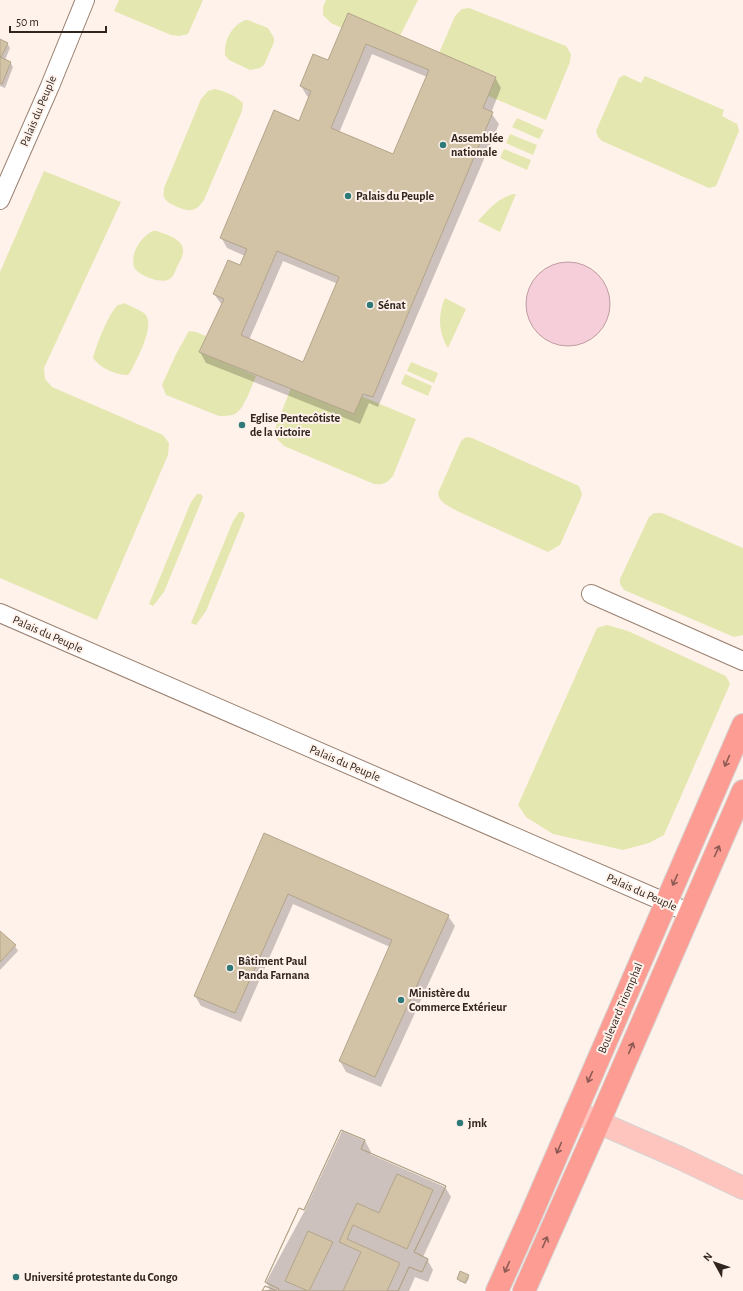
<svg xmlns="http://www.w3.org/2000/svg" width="743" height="1291" viewBox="0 0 743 1291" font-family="'Alegreya Sans',sans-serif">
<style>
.green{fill:#e4e7b0}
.water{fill:#f6ceda;stroke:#bb9ca2}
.shadow{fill:#0003;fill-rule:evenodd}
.building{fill:#d2c3a7;stroke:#b4a58a;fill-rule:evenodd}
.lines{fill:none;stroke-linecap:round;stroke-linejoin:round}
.minor-casing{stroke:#9b806f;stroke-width:20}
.major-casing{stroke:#d6d4d2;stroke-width:24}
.highway-casing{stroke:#d6d4d2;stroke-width:24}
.minor{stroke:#fff;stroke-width:18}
.major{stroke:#fec4be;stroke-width:22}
.highway{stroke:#fd9c93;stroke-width:22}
.oneway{stroke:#8d5b53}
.poi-dot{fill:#2f7978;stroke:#fff2eb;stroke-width:1.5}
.labels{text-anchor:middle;stroke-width:4;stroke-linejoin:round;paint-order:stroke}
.street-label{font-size:12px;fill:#31261f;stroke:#fff2eb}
.poi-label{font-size:12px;font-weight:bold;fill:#31261f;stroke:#fff2eb;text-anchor:start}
</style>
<rect width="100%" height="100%" fill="#fff2eb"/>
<path class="green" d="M119,0H203L188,34L179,36L171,35L114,11Z
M326,0H418L400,36L348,14L342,28L331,23L323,15V7Z
M469,8L566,46L571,54L570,62L546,120L488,96L496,76L439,53L455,16L462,9Z
M245,20H248L268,28L274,38V42L264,65L260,68L250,70L229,60L225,55C224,41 231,26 245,20Z
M624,75L641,83L645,76L724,110L722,116L737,124L739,131L716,186L709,188L602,141L598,137L596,131L619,78Z
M215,89C227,92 234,95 243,103L242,111L204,200C196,212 190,212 177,207C172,204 167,203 164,197C163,195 164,191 164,188L201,99L208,91Z
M517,118L544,130L539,139L512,127Z
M510,134L537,145L533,155L506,143Z
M504,149L531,160L527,170L500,158Z
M44,171L121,202L44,368L45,379L52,387L163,435L169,443L168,455L97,620L0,578V272Z
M513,194H516L500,232L478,221C489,209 497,199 513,194Z
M153,231H157C167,235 185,239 183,253C182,258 179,263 177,267C175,272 173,278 168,280C161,283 143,277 137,271C132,267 133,260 134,254C137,244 144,235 153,231Z
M445,298L466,309L448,348C438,333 438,313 445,298Z
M124,303C130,306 138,309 144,313C157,323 137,359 131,371L128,375C115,375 100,368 93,358C96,346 109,312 118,305C119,305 123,304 124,303Z
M189,331L196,332L206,336L200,352L256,376C252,385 244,410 235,414C230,416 224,416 219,416L166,395L162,385L176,354Z
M411,362L438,373L434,383L407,371Z
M405,374L432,386L428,396L401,384Z
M291,388L361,396L416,419L393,476C387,483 384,485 374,484L284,446L276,438L274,431Z
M466,437L472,438L579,486L582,494L580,500L560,545L548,552L457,511C449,506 439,503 438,493L461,441Z
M197,494H201L203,497L164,592L153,606L149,604L191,502Z
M239,512H243L245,516L206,611L196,625L191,623L233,521Z
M654,513H662L743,548V635L734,637L624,590L620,584V579L649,517Z
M607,625L628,631L726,676L730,684L664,835L649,843L623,850L553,834L526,817L518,805L597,628Z"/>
<path class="water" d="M526 304a42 42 0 1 1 84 0a42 42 0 1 1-84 0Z"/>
<path class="shadow" d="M348,15L495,77L501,88L491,113L499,124L378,407L369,403L360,424L206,363L200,352L222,305L214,294L240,266L245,256L227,248L221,237L299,122L310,98L307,96L301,86L329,61ZM372,54L427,77L394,156L339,133ZM283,261L338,284L304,363L249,340Z
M0,40L7,43L10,48L5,60L10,62L13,67L5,88L0,86Z
M264,835L448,916L455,926L381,1087L346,1072L340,1061L390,947L293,904L241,1022L201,1006L195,996Z
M0,932L15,946L18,951L0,970Z
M342,1131L365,1141L371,1152L370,1154L445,1187L451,1197L423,1257L427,1259L433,1270L428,1282L415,1277L409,1291H264L270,1289L266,1282L304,1212Z
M468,1276L469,1278L466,1284L459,1281L458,1279Z"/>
<path class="building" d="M348,13L496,77L483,108L493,112L373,397L363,394L354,414L199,352L224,299L213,294L228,260L240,265L247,249L220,238L274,110L299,121L311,91L300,86L313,54L328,60ZM366,44L429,70L393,154L331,128ZM277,251L339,277L303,362L241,335Z
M0,39L8,43L1,57L0,56Z
M0,57L11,62L2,84L0,83Z
M264,833L449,915L375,1077L339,1061L392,940L288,894L235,1013L194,996Z
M0,931L16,945L0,962Z
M341,1130L365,1140L361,1149L446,1186L414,1252L428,1259L422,1272L409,1267L398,1291H387L400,1263L347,1239L353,1225L407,1249L433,1190L397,1174L379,1213L357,1203L339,1242L361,1252L343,1291H309L333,1242L308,1231L285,1281L308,1291H278L279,1289L265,1282L299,1208L304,1210Z
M341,1130L365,1140L361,1149L446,1186L414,1252L428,1259L422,1272L409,1267L398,1291H278L279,1289L265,1282L299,1208L304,1210Z
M460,1271L469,1275L465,1283L457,1279Z
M265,1286L277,1291H262Z
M265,1286L277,1291H262Z"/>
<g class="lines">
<defs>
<path id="minor" d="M0,200L50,86L85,0
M591,594L743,661
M0,613L690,913"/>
<path id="major" d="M575,1112L680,1158L743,1188"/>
<path id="highway" d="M497,1291L531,1215L743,725
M524,1291L599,1122L743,791"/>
</defs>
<use href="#minor" class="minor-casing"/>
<use href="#major" class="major-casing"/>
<use href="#highway" class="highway-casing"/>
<use href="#minor" class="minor"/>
<use href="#major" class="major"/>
<use href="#highway" class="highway"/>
</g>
<defs><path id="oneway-shaft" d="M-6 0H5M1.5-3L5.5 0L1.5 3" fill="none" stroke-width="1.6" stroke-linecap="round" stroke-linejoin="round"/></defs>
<g class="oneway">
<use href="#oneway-shaft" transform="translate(727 761) rotate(114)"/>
<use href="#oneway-shaft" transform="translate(717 851) rotate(-66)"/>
<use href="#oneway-shaft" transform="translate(675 880) rotate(114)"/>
<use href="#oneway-shaft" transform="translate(631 1048) rotate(-67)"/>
<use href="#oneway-shaft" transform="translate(590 1077) rotate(114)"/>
<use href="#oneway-shaft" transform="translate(559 1148) rotate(113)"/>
<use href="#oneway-shaft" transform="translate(545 1242) rotate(-66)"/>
<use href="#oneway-shaft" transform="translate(507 1267) rotate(114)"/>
</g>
<g class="poi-dot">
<circle cx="443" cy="145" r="4"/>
<circle cx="348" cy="196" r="4"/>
<circle cx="370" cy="305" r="4"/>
<circle cx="242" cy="425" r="4"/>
<circle cx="230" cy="968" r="4"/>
<circle cx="401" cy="1000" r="4"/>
<circle cx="460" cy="1123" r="4"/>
<circle cx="16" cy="1277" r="4"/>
</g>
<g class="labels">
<g class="street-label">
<text transform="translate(38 111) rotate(-67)" y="4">Palais du Peuple</text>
<text transform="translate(48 634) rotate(24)" y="4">Palais du Peuple</text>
<text transform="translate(345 763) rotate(23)" y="4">Palais du Peuple</text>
<text transform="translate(642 892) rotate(24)" y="4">Palais du Peuple</text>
<text transform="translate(620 1008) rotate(-67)" y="4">Boulevard Triomphal</text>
</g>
<g class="poi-label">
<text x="451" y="142">Assemblée<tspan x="451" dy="14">nationale</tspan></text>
<text x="356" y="200">Palais du Peuple</text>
<text x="378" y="309">Sénat</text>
<text x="250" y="422">Eglise Pentecôtiste<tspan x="250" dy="14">de la victoire</tspan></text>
<text x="238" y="965">Bâtiment Paul<tspan x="238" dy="14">Panda Farnana</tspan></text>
<text x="409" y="997">Ministère du<tspan x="409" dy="14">Commerce Extérieur</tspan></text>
<text x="468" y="1127">jmk</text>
<text x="24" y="1281">Université protestante du Congo</text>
</g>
</g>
<g transform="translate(715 1263) rotate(310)" stroke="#fff2eb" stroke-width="3" paint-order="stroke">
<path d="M0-3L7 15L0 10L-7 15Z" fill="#31261f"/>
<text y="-6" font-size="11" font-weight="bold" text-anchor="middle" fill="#31261f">N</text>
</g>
<path d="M10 26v6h96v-6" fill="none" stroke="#31261f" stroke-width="2"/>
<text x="16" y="26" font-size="12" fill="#31261f" stroke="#fff2eb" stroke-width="3" paint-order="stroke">50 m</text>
</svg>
